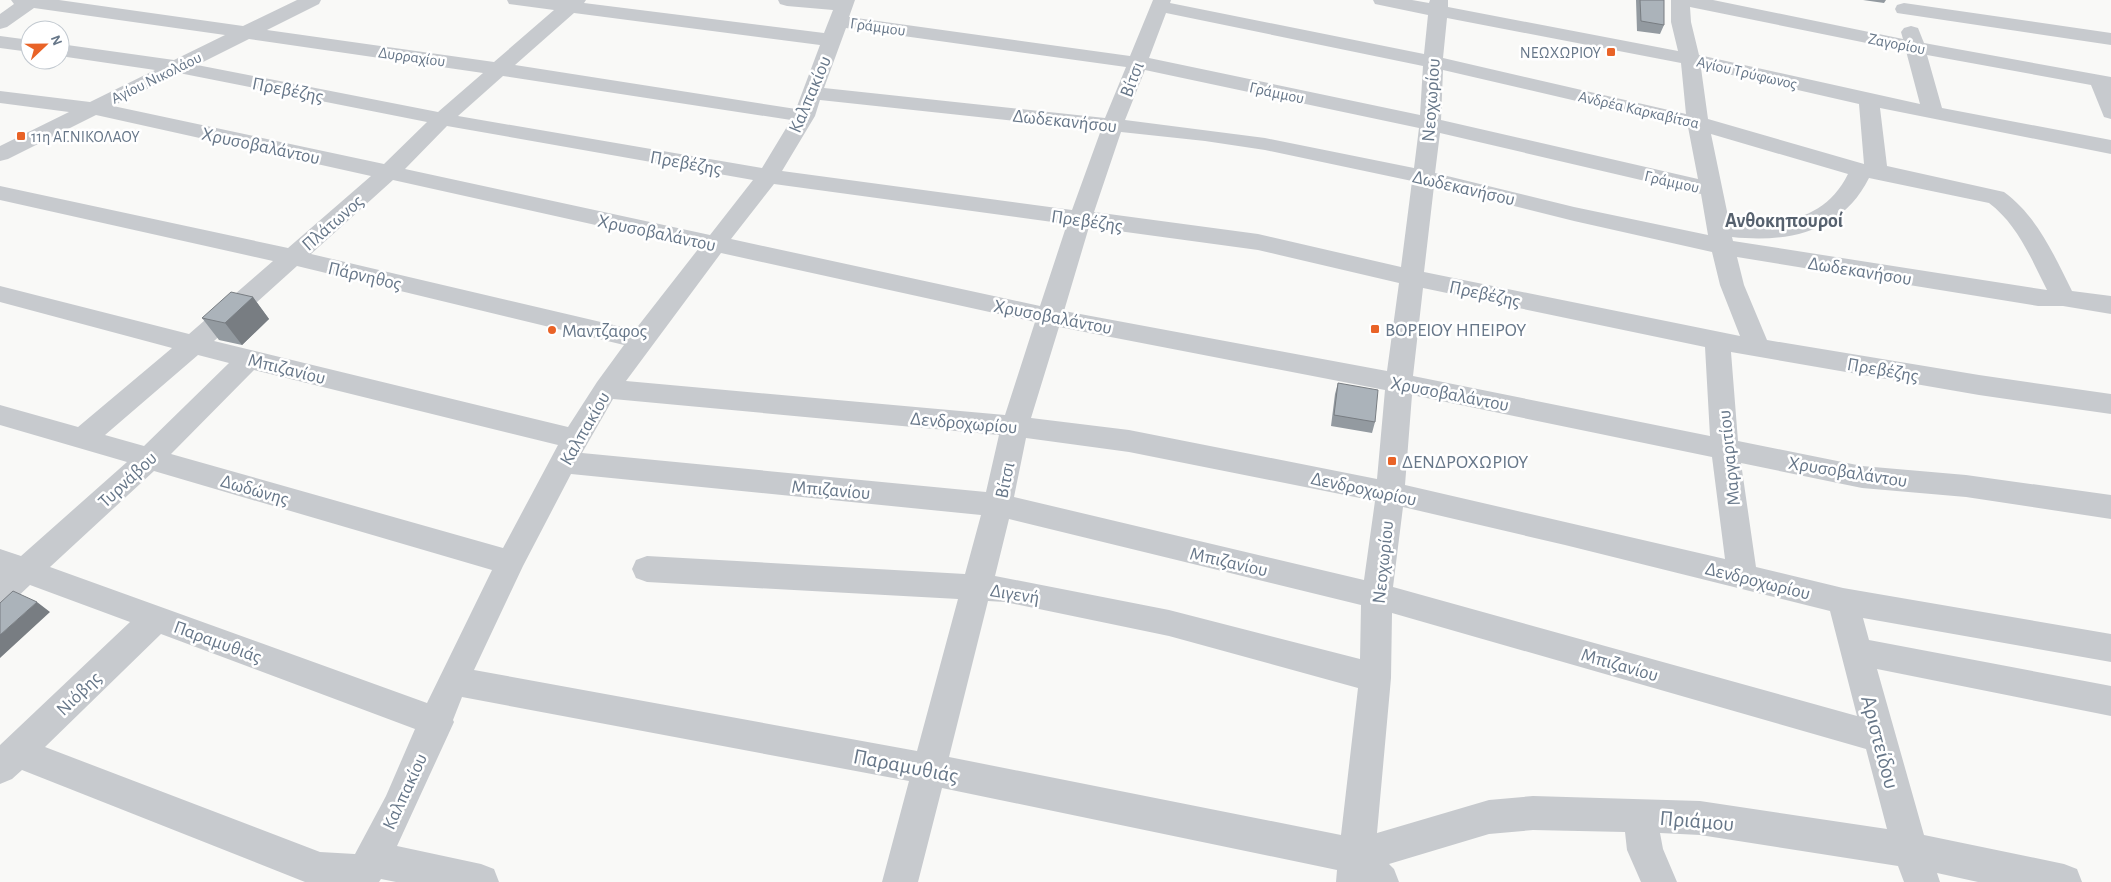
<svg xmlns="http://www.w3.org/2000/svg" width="2111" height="882" viewBox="0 0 2111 882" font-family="'Alegreya Sans',sans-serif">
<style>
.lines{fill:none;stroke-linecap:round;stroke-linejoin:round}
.minor{fill:#c7cace;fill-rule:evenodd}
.wall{fill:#939aa0}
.shaded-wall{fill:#787d82}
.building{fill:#abb3ba;stroke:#787d82}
.poi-dot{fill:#e96327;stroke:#fff;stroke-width:2}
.labels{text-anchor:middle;stroke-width:5;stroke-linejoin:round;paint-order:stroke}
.far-street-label{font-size:16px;fill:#677789;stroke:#fff}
.far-poi-label{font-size:16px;fill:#677789;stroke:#fff;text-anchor:end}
.street-label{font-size:19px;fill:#677789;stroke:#fff}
.poi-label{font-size:19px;fill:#677789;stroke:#fff;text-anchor:start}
.neighbourhood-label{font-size:20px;font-weight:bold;fill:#56616e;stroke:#fff}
.near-street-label{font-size:22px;fill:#677789;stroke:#fff}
</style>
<rect width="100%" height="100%" fill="#f9f9f7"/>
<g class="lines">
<path class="minor" d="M11,0H59L243,26L297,0H321L319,4L267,30L494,62L554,10L509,4L507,0H586L584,3L824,33L833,10L787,6L780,4L778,0H855L849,17L1130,56L1153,0H1171L1170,3L1424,54L1428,15L1375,4L1373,0H1412L1429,3L1430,0H1448V7L1678,51L1671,22V0H1713L1903,39L1901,32L1904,28L1911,26L1918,28L1924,43L2111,77V119L2104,117L2091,85L1927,55L1942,108L2111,140V154L1880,108L1887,166L2004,192C2037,216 2054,255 2072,291L2111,296V314L2063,306H2038L1737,257L1744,285L1767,340L1979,375L2111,394V414L1979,395L1731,352L1738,441L1862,466L1966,475L2111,495V519L1966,497L1862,488L1741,463L1756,567L1843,588L2111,634V662L1863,618L1869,640L2111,686V716L1877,669L1924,835L2064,864L2077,869L2082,882H1978L1937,873L1940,882H1904L1898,866L1700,835L1660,833L1663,849L1677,882H1641L1627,850L1625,832L1533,830L1489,834L1389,864L1394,869L1399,882H1336L1337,870L942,788L918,882H882L909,781L462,697L453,720L454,722L397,846L481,864L494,869L499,882H396L381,879L379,882H305L22,770L12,779L0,784V745L130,622L30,585L11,603L0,607V549L21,556L127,462L0,425V405L78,427L172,348L0,302V286L189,334L273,261L0,200V186L288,248L371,176L96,115L8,159L0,161V146L69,112L0,103V91L90,102L155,70L60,56V44L174,60L225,35L34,8L7,27L0,29V14L14,4ZM1690,7L1906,51L1920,104L1699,55L1691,22ZM574,13L820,45L796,109L515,65ZM1166,13L1423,66L1420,115L1149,58ZM1447,18L1681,63L1686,114L1443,58ZM846,28L1126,67L1105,118L824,88ZM249,39L483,73L438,112L197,65ZM1701,68L1859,104L1864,164L1708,119ZM1145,70L1419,128L1414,168L1265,138L1125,120ZM1443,70L1688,127L1698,179L1441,120ZM179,73L427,122L384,164L113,106ZM503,76L791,120L762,168L458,116ZM820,100L1101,130L1072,210L782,171L815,116ZM447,126L753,180L710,235L405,169ZM1121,132L1205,141L1265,150L1412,181L1401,267L1258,234L1094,212ZM1440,133L1701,194L1708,235L1574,207L1435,173ZM1711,134L1848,174C1824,222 1778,226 1729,221ZM1869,178L1989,203C2017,224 2031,258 2047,290L1733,241L1732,237C1789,243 1842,232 1869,178ZM393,180L699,248L635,330L311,254ZM774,184L1067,224L1040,306L731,239ZM1434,186L1574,221L1712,252L1720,285L1740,336L1424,272ZM1089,227L1258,250L1399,283L1387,371L1064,311ZM721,253L1035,322L1005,415L626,381ZM297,266L624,345L597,382L568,427L214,341ZM1423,288L1705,347L1710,436L1413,376ZM1059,327L1385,390L1377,479L1129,430L1031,418ZM198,355L229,363L144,446L105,435ZM254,370L558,445L503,548L171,454ZM1412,395L1712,457L1725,559L1405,485ZM613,399L999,435L986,492L582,453ZM1026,438L1129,452L1375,501L1364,580L1014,497ZM154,471L492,570L427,703L50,567ZM571,474L981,515L965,574L647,556L636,560L632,569L636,578L647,582L958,599L917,751L474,670L523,566ZM1403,507L1565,545L1830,611L1857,716L1393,587ZM1009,519L1361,605L1360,659L1169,610L995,576ZM988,601L1005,602L1169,636L1358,688L1341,835L949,757ZM1392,613L1866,749L1887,829L1700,801L1533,796L1489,800L1377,833L1391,678ZM161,634L415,729L386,796L355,854L320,852L45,747Z
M1904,3L2111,33V45L1897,13L1895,9L1897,5Z
M0,36L30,40V52L0,48Z"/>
</g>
<path class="wall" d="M1636,0H1664V25L1660,34L1637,31Z
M1863,0H1886L1884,3Z
M253,297L269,319L242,345L219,340L202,318Z
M1338,383L1375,422L1372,433L1331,426L1335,394Z"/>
<path class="shaded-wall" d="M253,297L269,319L242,345L225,323Z
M37,602L50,612L0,658V635Z"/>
<path class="building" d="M1640,0H1664V25L1641,21Z
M231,292L253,297L225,323L202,318Z
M1338,383L1378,390L1375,422L1334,415Z
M13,591L37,602L0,635V603Z"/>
<g class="poi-dot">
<rect x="1606" y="47" width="10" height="10" rx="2.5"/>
<rect x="16" y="131" width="10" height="10" rx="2.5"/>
<rect x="1370" y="324" width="10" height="10" rx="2.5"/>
<circle cx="552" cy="330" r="5"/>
<rect x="1387" y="456" width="10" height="10" rx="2.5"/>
</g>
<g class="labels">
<g class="far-street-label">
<text transform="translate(878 26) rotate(8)" y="6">Γράμμου</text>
<text transform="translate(1897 43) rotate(11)" y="6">Ζαγορίου</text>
<text transform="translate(412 56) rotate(8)" y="6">Δυρραχίου</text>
<text transform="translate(1747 72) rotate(13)" y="6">Αγίου Τρύφωνος</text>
<text transform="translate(156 77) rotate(-26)" y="6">Αγίου Νικολάου</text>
<text transform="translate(1277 92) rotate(12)" y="6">Γράμμου</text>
<text transform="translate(1639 109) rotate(13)" y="6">Ανδρέα Καρκαβίτσα</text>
<text transform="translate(1672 181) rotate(13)" y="6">Γράμμου</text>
</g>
<g class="far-poi-label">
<text x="1601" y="58">ΝΕΩΧΩΡΙΟΥ</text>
<text x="31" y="142" text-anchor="start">11η ΑΓ.ΝΙΚΟΛΑΟΥ</text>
</g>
<g class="street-label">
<text transform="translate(1131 79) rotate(-69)" y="7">Βίτσι</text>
<text transform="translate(288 89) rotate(11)" y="7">Πρεβέζης</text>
<text transform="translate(809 94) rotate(-67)" y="7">Καλπακίου</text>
<text transform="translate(1430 100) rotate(-86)" y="7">Νεοχωρίου</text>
<text transform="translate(1065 120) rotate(6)" y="7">Δωδεκανήσου</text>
<text transform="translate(261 145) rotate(12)" y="7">Χρυσοβαλάντου</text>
<text transform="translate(686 162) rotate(10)" y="7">Πρεβέζης</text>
<text transform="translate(1464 187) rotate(13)" y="7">Δωδεκανήσου</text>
<text transform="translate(1087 220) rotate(8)" y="7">Πρεβέζης</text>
<text transform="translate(332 222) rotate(-41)" y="7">Πλάτωνος</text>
<text transform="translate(657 232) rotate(12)" y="7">Χρυσοβαλάντου</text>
<text transform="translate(1860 270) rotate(9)" y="7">Δωδεκανήσου</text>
<text transform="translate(365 275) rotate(13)" y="7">Πάρνηθος</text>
<text transform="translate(1485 293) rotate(12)" y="7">Πρεβέζης</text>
<text transform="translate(1053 316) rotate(11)" y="7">Χρυσοβαλάντου</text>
<text transform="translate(287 368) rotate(14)" y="7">Μπιζανίου</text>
<text transform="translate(1883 369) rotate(10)" y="7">Πρεβέζης</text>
<text transform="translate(1450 393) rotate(11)" y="7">Χρυσοβαλάντου</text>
<text transform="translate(964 422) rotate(5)" y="7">Δενδροχωρίου</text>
<text transform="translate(584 428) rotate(-60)" y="7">Καλπακίου</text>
<text transform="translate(1728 458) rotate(-96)" y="7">Μαργαριτίου</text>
<text transform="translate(1848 471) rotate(9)" y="7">Χρυσοβαλάντου</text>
<text transform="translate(127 479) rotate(-43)" y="7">Τυρνάβου</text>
<text transform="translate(1004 480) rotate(-78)" y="7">Βίτσι</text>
<text transform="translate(1364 488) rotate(12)" y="7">Δενδροχωρίου</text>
<text transform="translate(255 489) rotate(16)" y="7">Δωδώνης</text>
<text transform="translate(831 489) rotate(5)" y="7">Μπιζανίου</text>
<text transform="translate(1229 561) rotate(13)" y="7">Μπιζανίου</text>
<text transform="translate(1382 562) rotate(-84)" y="7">Νεοχωρίου</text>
<text transform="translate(1758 580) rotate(14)" y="7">Δενδροχωρίου</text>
<text transform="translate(1015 593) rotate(9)" y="7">Διγενή</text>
<text transform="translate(218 641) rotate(20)" y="7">Παραμυθιάς</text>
<text transform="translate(1620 664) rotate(16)" y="7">Μπιζανίου</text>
<text transform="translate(78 693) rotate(-44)" y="7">Νιόβης</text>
<text transform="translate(404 791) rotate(-65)" y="7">Καλπακίου</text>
</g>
<g class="poi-label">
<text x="1385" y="336">ΒΟΡΕΙΟΥ ΗΠΕΙΡΟΥ</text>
<text x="562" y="337">Μαντζαφος</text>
<text x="1402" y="468">ΔΕΝΔΡΟΧΩΡΙΟΥ</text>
</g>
<g class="neighbourhood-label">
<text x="1784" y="227">Ανθοκηπουροί</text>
</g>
<g class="near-street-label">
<text transform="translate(1881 742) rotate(75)" y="8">Αριστείδου</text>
<text transform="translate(906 765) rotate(11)" y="8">Παραμυθιάς</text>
<text transform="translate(1697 820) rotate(5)" y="8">Πριάμου</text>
</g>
</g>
<g transform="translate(45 45) rotate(68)"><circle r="24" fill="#ffffff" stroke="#c2c9d0"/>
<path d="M0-4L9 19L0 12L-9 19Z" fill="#e96327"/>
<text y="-8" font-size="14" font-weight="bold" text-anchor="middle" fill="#677789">N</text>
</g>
</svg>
